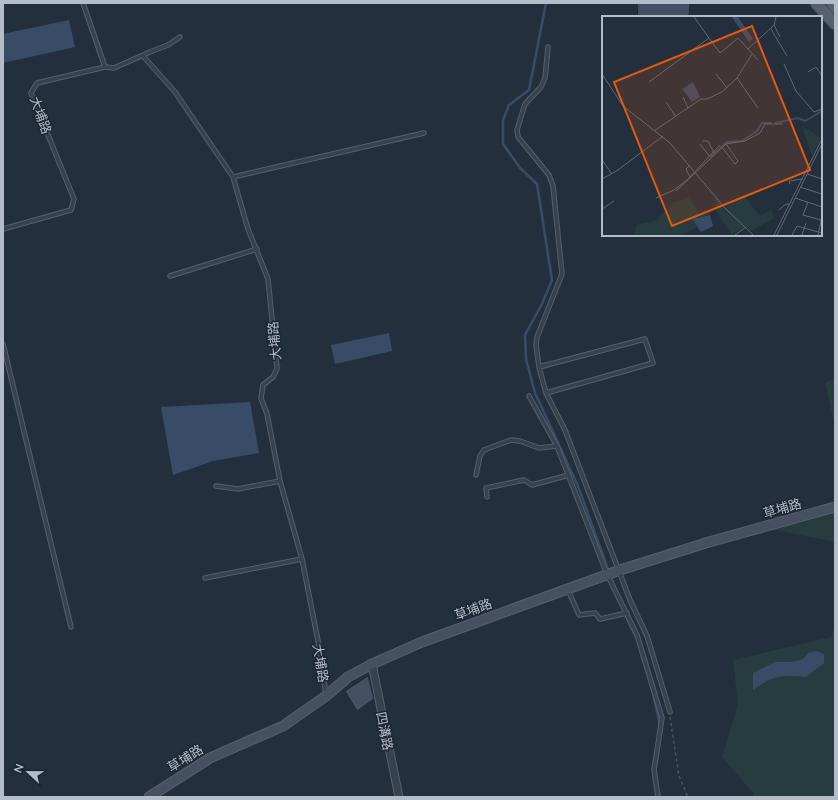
<svg xmlns="http://www.w3.org/2000/svg" width="838" height="800" viewBox="0 0 838 800" font-family="Lato,'Noto Sans TC',sans-serif">
<style>
.green{fill:#263c3f}
.water{fill:#394c67}
.lines{fill:none;stroke-linecap:round;stroke-linejoin:round}
.stream{stroke:#394c67;stroke-width:2.5}
.building{fill:#455162;stroke:#1f2835}
.lane-casing{stroke:#565f6c;stroke-width:5.5}
.street-casing{stroke:#565f6c;stroke-width:9}
.secondary-casing{stroke:#565f6c;stroke-width:11}
.primary-casing{stroke:#414a57;stroke-width:13}
.path{stroke:#44595c;stroke-width:1.5;stroke-dasharray:3 3;stroke-linecap:butt}
.lane{stroke:#38414e;stroke-width:3.5}
.street{stroke:#38414e;stroke-width:7}
.secondary{stroke:#465061;stroke-width:9}
.primary{stroke:#56606e;stroke-width:11}
.labels{text-anchor:middle;stroke-width:3;stroke-linejoin:round;paint-order:stroke}
.street-label{font-size:13px;fill:#b4bcc9;stroke:#1d2633}
.inset-river{fill:none;stroke:#394c67;stroke-width:2}
.inset-road{fill:none;stroke:#5e6776;stroke-width:1}
.view{fill:#e8590c;fill-opacity:0.15;stroke:#e8590c;stroke-width:2}
.inset-edge{fill:none;stroke:#b4bcc9;stroke-width:2}
</style>
<rect width="100%" height="100%" fill="#242f3e"/>
<path class="green" d="M835,379V427L825,382Z
M835,507V542L761,527Z
M835,622V797H753V793L722,757L738,705L733,660L831,637Z"/>
<path class="water" d="M69,20L75,47L3,63V34Z
M389,333L392,351L335,364L331,345Z
M250,402L259,453L213,461L173,475L161,407Z
M816,651L824,654V663L806,677C782,675 773,675 753,690V673L775,662H793L803,659L808,653Z"/>
<g class="lines">
<path class="stream" d="M546,3L529,90L509,105L503,120V144L521,169L537,184L552,280L542,304L525,335L526,359L535,393L578,486L614,586
M624,613L638,641
M653,693L660,726"/>
</g>
<path class="building" d="M637,3H690L689,17H638Z
M368,676L374,699L357,711L345,691Z"/>
<g class="lines">
<defs>
<path id="lane" d="M548,47L545,78L541,87L525,104L517,130L518,137L549,175L553,186L562,274L537,337L536,345L539,367L546,393L565,430L630,600L647,636L670,712
M143,56L175,92L233,177L248,229L268,279L277,369L273,377L263,385L261,398L267,414L280,481L302,559L319,646L326,695
M105,67L114,68L150,52L168,45L180,37
M233,177L424,133
M3,229L71,210L74,199L31,93L37,83L105,67L83,3
M170,276L257,249
M3,344L71,627
M539,367L645,339L653,363L546,393
M529,396L557,446L607,574L637,635L662,718L654,770L658,797
M476,475L480,456L484,450L511,440L520,441L539,448L557,446
M216,486L238,489L280,481
M487,497L486,488L524,480L532,485L569,475
M205,578L302,559
M568,590L579,615L595,613L600,619L627,613"/>
<path id="street" d="M372,664L399,797"/>
<path id="secondary" d="M149,797L210,758L283,726L326,696L348,677L372,664L422,642L620,570L709,542L835,507"/>
<path id="primary" d="M816,3L835,24
M832,3L835,7"/>
</defs>
<use href="#lane" class="lane-casing"/>
<use href="#street" class="street-casing"/>
<use href="#secondary" class="secondary-casing"/>
<use href="#primary" class="primary-casing"/>
<path class="path" d="M670,717L679,776L688,797"/>
<use href="#lane" class="lane"/>
<use href="#street" class="street"/>
<use href="#secondary" class="secondary"/>
<use href="#primary" class="primary"/>
</g>
<g class="labels">
<g class="street-label">
<text transform="translate(41 115) rotate(70)" y="5">大埔路</text>
<text transform="translate(274 341) rotate(-95)" y="5">大埔路</text>
<text transform="translate(782 508) rotate(-16)" y="5">草埔路</text>
<text transform="translate(473 609) rotate(-20)" y="5">草埔路</text>
<text transform="translate(321 663) rotate(81)" y="5">大埔路</text>
<text transform="translate(385 731) rotate(79)" y="5">四溝路</text>
<text transform="translate(185 758) rotate(-32)" y="5">草埔路</text>
</g>
</g>
<g transform="translate(602 16)">
<rect width="220" height="220" fill="#242f3e"/>
<path d="M200,110L219,122L210,140ZM112,178L123,192L141,179L158,200L169,194L172,202L149,215L143,211L130,219L115,197ZM87,182L98,198L107,196L108,199L90,203L95,211L80,219H33L34,209L56,204L60,197L65,195L70,187Z" fill="#263c3f"/>
<path d="M130,1H136L151,23L147,26ZM91,66L98,81L90,86L80,73ZM108,199L111,210L99,216L90,203Z" fill="#394c67"/>
<path class="inset-river" d="M173,107L196,102L203,105L220,95M108,141L125,126L140,125L155,115L160,107H170"/>
<path class="inset-road" d="M92,1L107,22M172,9L178,21M169,13L185,40M146,33L156,44M182,48L194,75L212,96L220,93M206,56L214,51L220,60M0,58L21,90L68,127L123,192L151,219M114,58L125,72M135,62L156,92M47,66L107,22L118,37L136,22L146,33L172,9L174,1M81,81L86,92M64,86L74,101M52,115L99,83H105L120,76L135,62L150,38M101,125H106L112,137M98,128L108,141M120,131L133,148L136,145L124,128M0,144L10,158M88,149L84,153L88,161M205,158L220,163M0,163L16,154L61,120M188,168L187,165L200,163M198,171L220,178M74,175L124,128L143,125L158,117L163,108H180M54,182L72,174L85,164L118,129M193,182L220,191M206,186L201,199L219,204M0,193L12,185M177,194L184,188H187M133,219L144,211M172,219L220,123M175,219L220,128M190,219L195,210L220,217M200,219L204,207M216,219L220,200"/>
<path class="view" d="M150,10L208,154L70,210L12,66Z"/>
<rect width="220" height="220" class="inset-edge"/>
</g>
<rect width="838" height="800" fill="none" stroke="#b4bcc9" stroke-width="8"/>
<g transform="translate(28 772) rotate(292)" stroke="#1d2633" stroke-width="3" paint-order="stroke">
<path d="M0-3L7 15L0 10L-7 15Z" fill="#b4bcc9"/>
<text y="-6" font-size="11" font-weight="bold" text-anchor="middle" fill="#b4bcc9">N</text>
</g>
</svg>
